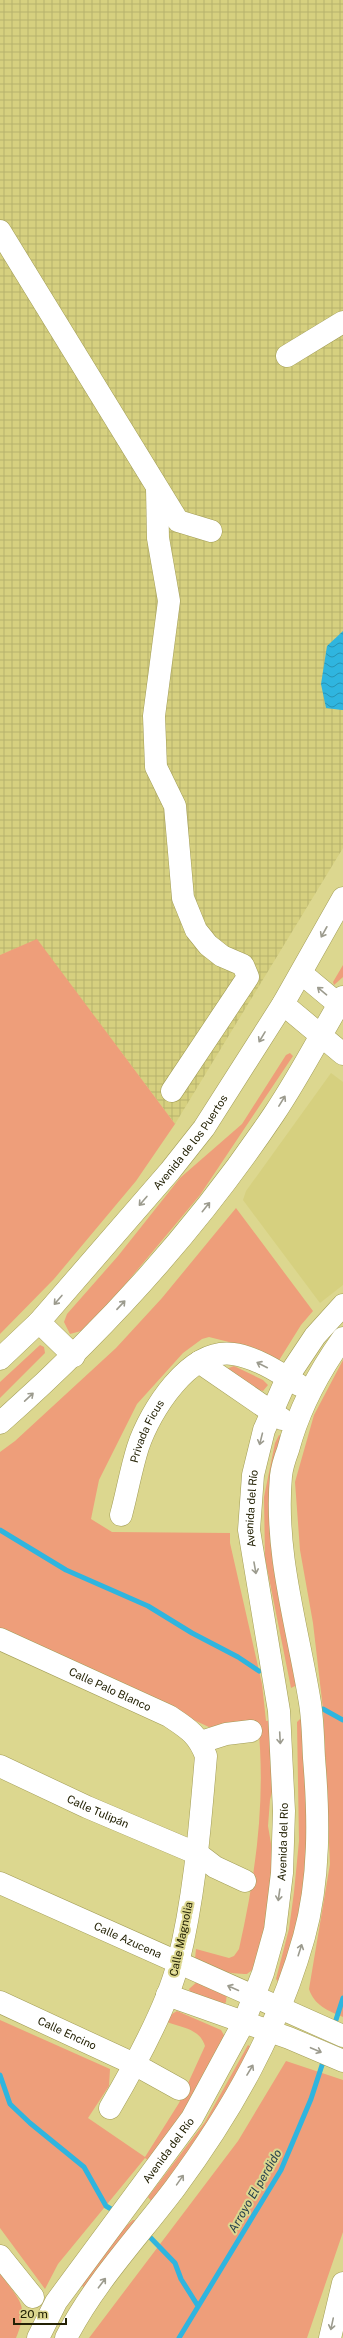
<svg xmlns="http://www.w3.org/2000/svg" width="343" height="2338" viewBox="0 0 343 2338" font-family="'Public Sans',sans-serif">
<style>
.built{fill:#d6d07f}
.industrial{fill:url(#industrial-grid)}
.green{fill:#ee9e7a}
.water{fill:url(#water-waves)}
.lines{fill:none;stroke-linecap:round;stroke-linejoin:round}
.stream{stroke:#2fb5df;stroke-width:5}
.minor-casing{stroke:#a29d56;stroke-width:23}
.minor{stroke:#fff;stroke-width:22}
.oneway{stroke:#9c9b8e}
.labels{text-anchor:middle;stroke-width:4;stroke-linejoin:round;paint-order:stroke}
.street-label{font-size:11px;fill:#232104;stroke:#dcd78f}
.water-label{font-size:12px;font-style:italic;fill:#27424c;stroke:#dcd78f}
</style>
<defs>
<pattern id="industrial-grid" width="8" height="8" patternUnits="userSpaceOnUse"><rect width="8" height="8" fill="#d6d07f"/><path d="M0 4h8M4 0v8" fill="none" stroke="#b7b26c"/></pattern>
<pattern id="water-waves" width="16" height="10" patternUnits="userSpaceOnUse"><rect width="16" height="10" fill="#2fb5df"/><path d="M0 5q4-4 8 0t8 0" fill="none" stroke="#2893b3"/></pattern>
</defs>
<rect width="100%" height="100%" fill="#dcd78f"/>
<path class="built" d="M331,1073L343,1082V1285L320,1303L243,1200L246,1191Z"/>
<path class="industrial" d="M0,0H343V848L175,1124L37,940L0,955Z"/>
<path class="green" d="M37,939L175,1124L136,1181L54,1279L0,1334V955Z
M343,965V977L334,985L333,982Z
M290,1053L293,1056L200,1195L113,1299L81,1331L70,1334L64,1322L67,1314L118,1256L180,1178L242,1124L286,1055Z
M236,1208L313,1311L301,1325L278,1362L267,1361L229,1342L209,1337L202,1339L183,1353L137,1404L99,1480L91,1519L112,1532L230,1533V1543L262,1684L266,1721L275,1720L279,1763L270,1800L268,1826L275,1867L274,1896L256,1967L247,1974C232,1974 206,1970 195,1959L196,1949L229,1958L234,1956L239,1949C256,1874 266,1799 258,1723L211,1728L0,1630V1452L15,1441L116,1348L162,1298Z
M40,1345L44,1347L45,1353L0,1398V1382Z
M343,1360V2017C328,2011 314,2005 309,1989L330,1864L323,1709L313,1623L300,1550L295,1482L314,1415Z
M234,1366L263,1380L268,1385L263,1391L255,1388L226,1369Z
M279,1435L281,1436L297,1685L291,1688L265,1558L264,1497L275,1443Z
M300,1719L303,1721L308,1858L296,1931L279,1983L276,1979L289,1929L294,1892L299,1841L297,1722Z
M198,1981L227,1992L226,2002L223,2005L191,1994L189,1989Z
M177,2011L221,2030L225,2037L224,2044L152,2163L145,2158L58,2264L45,2289L0,2228V2020L110,2069L109,2086L88,2118L145,2157L179,2103L205,2046C200,2029 183,2028 167,2022L172,2014Z
M248,2045L251,2047L219,2113L152,2202L148,2197L205,2122Z
M286,2061L343,2080V2232L307,2338H89L238,2141Z
M133,2220H139L85,2290L81,2284L124,2228Z
M0,2273C19,2301 30,2304 16,2338H0Z"/>
<path class="water" d="M343,631V710H342L326,708L321,684L327,646Z"/>
<g class="lines">
<path class="stream" d="M0,1530L66,1570L148,1606L192,1633L238,1657L259,1671
M323,1709L343,1720
M334,2026L343,1998
M0,2075L10,2104L30,2123L84,2167L106,2206L116,2212
M146,2233L175,2263L181,2279L198,2306
M179,2338L281,2170L311,2099L324,2059"/>
<defs>
<g id="minor">
<path d="M0,231L178,521L211,531"/>
<path d="M287,356L343,322"/>
<path d="M157,488L158,538L169,601L154,716L156,767L175,806L183,898L196,930L208,945L222,956L243,965L248,977L172,1091"/>
<path d="M301,973L343,1008"/>
<path d="M283,1004L343,1054"/>
<path d="M39,1322L74,1356"/>
<path id="s1" d="M0,1359L39,1322L170,1171L204,1128L283,1004L343,898"/>
<path d="M199,1362L282,1419"/>
<path d="M0,1423C103,1332 197,1229 274,1114C299,1077 320,1036 343,997"/>
<path id="s2" d="M121,1515C127,1493 131,1469 138,1447C150,1411 189,1348 233,1354C256,1357 280,1373 299,1385"/>
<path id="s3" d="M0,1639L169,1716C187,1728 198,1734 206,1756C200,1825 195,1895 178,1963C167,2008 134,2067 110,2108"/>
<path d="M201,1742L226,1734L251,1731"/>
<path id="s4" d="M0,1766L87,1807L198,1854L215,1867L245,1881"/>
<path id="s5" d="M0,1883L343,2036"/>
<path d="M167,1995L289,2038L343,2061"/>
<path id="s6" d="M0,2002L134,2064L179,2089"/>
<path d="M0,2256L33,2297"/>
<path id="s7" d="M38,2338L56,2302L192,2118L244,2022L263,1973L275,1930L282,1873L284,1811L279,1711L249,1530L253,1475L264,1430L287,1378L315,1336L343,1305"/>
<path d="M66,2338C94,2283 138,2237 175,2188C232,2111 278,2030 304,1937C320,1879 319,1817 314,1758C313,1740 313,1721 310,1703C298,1628 274,1553 281,1476C282,1467 285,1458 288,1450C299,1408 318,1373 343,1338"/>
<path d="M330,2338L343,2283"/>
</g>
</defs>
<use href="#minor" class="minor-casing"/>
<use href="#minor" class="minor"/>
</g>
<defs><path id="oneway-shaft" d="M-6 0H5M1.5-3L5.5 0L1.5 3" fill="none" stroke-width="1.6" stroke-linecap="round" stroke-linejoin="round"/></defs>
<g class="oneway">
<use href="#oneway-shaft" transform="translate(324 932) rotate(119)"/>
<use href="#oneway-shaft" transform="translate(322 991) rotate(-140)"/>
<use href="#oneway-shaft" transform="translate(262 1037) rotate(121)"/>
<use href="#oneway-shaft" transform="translate(282 1101) rotate(-58)"/>
<use href="#oneway-shaft" transform="translate(143 1201) rotate(131)"/>
<use href="#oneway-shaft" transform="translate(206 1207) rotate(-51)"/>
<use href="#oneway-shaft" transform="translate(58 1300) rotate(131)"/>
<use href="#oneway-shaft" transform="translate(121 1305) rotate(-47)"/>
<use href="#oneway-shaft" transform="translate(262 1365) rotate(-153)"/>
<use href="#oneway-shaft" transform="translate(29 1397) rotate(-43)"/>
<use href="#oneway-shaft" transform="translate(261 1439) rotate(104)"/>
<use href="#oneway-shaft" transform="translate(255 1568) rotate(80)"/>
<use href="#oneway-shaft" transform="translate(280 1738) rotate(87)"/>
<use href="#oneway-shaft" transform="translate(279 1895) rotate(98)"/>
<use href="#oneway-shaft" transform="translate(300 1950) rotate(-72)"/>
<use href="#oneway-shaft" transform="translate(233 1988) rotate(-156)"/>
<use href="#oneway-shaft" transform="translate(316 2050) rotate(23)"/>
<use href="#oneway-shaft" transform="translate(250 2070) rotate(-59)"/>
<use href="#oneway-shaft" transform="translate(180 2180) rotate(-55)"/>
<use href="#oneway-shaft" transform="translate(102 2283) rotate(-53)"/>
<use href="#oneway-shaft" transform="translate(332 2324) rotate(102)"/>
</g>
<g class="labels">
<g class="street-label">
<text dy="4" stroke="none"><textPath href="#s1" startOffset="289">Avenida de los Puertos</textPath></text>
<text dy="4" stroke="none"><textPath href="#s2" startOffset="88">Privada Ficus</textPath></text>
<text dy="4" stroke="none"><textPath href="#s7" startOffset="900">Avenida del Río</textPath></text>
<text dy="4" stroke="none"><textPath href="#s3" startOffset="121">Calle Palo Blanco</textPath></text>
<text dy="4" stroke="none"><textPath href="#s4" startOffset="108">Calle Tulipán</textPath></text>
<text dy="4" stroke="none"><textPath href="#s7" startOffset="564">Avenida del Río</textPath></text>
<text transform="translate(181 1939) rotate(-78)" y="4">Calle Magnolia</text>
<text dy="4" stroke="none"><textPath href="#s5" startOffset="140">Calle Azucena</textPath></text>
<text dy="4" stroke="none"><textPath href="#s6" startOffset="74">Calle Encino</textPath></text>
<text dy="4" stroke="none"><textPath href="#s7" startOffset="229">Avenida del Río</textPath></text>
</g>
<g class="water-label">
<text transform="translate(255 2191) rotate(-60)" y="4">Arroyo El perdido</text>
</g>
</g>
<path d="M14 2318v6h52v-6" fill="none" stroke="#232104" stroke-width="2"/>
<text x="20" y="2318" font-size="12" fill="#232104" stroke="#dcd78f" stroke-width="3" paint-order="stroke">20 m</text>
</svg>
